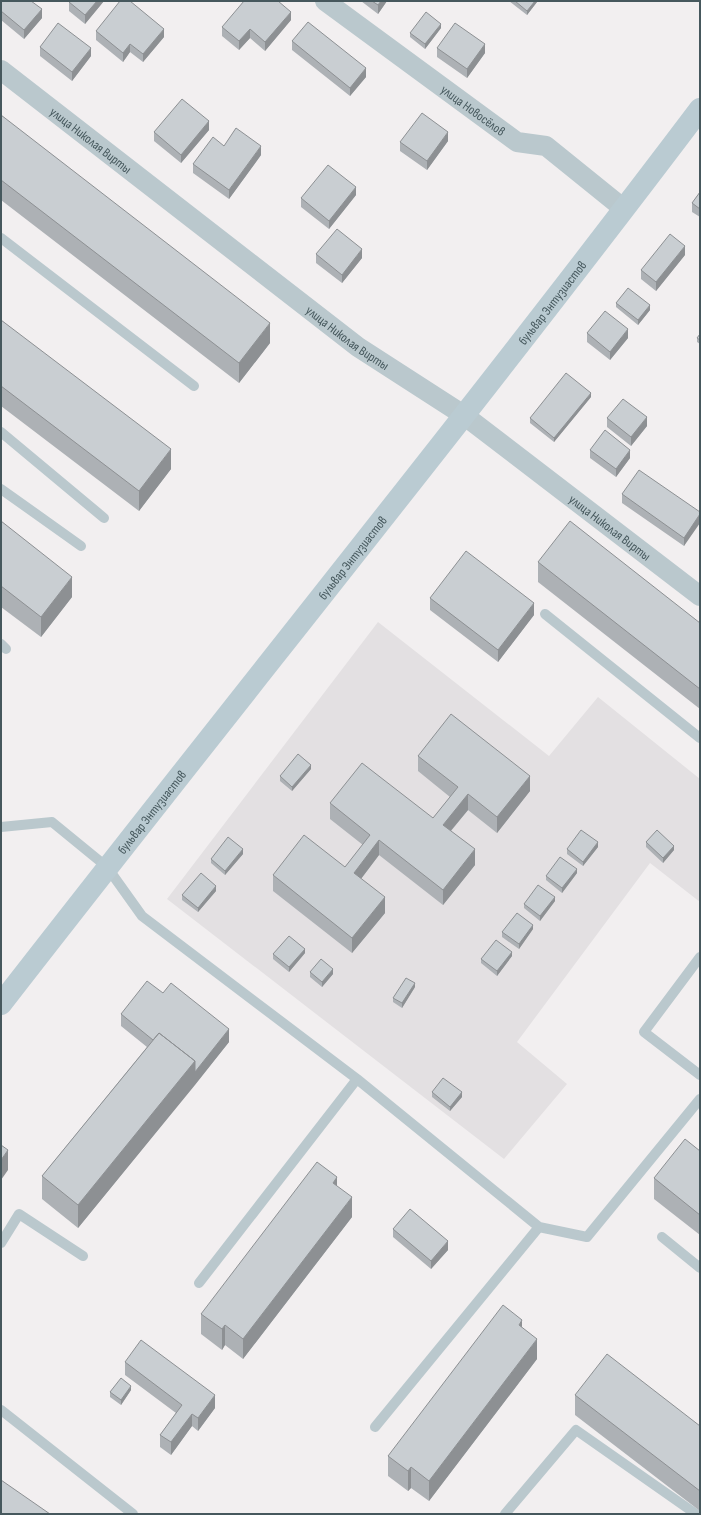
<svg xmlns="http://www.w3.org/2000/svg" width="701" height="1515" viewBox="0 0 701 1515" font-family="'Sofia Sans Condensed',sans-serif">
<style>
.education{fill:#e3e0e2}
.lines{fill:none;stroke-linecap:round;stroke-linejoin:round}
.lane{stroke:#bac8cd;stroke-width:10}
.street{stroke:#bac8cd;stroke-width:20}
.secondary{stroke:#bacbd2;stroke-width:22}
.wall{fill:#adb1b5}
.shaded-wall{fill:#8d9093}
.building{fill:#c9ced2;stroke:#8d9093}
.labels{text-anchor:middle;stroke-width:3;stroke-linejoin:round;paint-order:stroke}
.street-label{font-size:13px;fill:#46585d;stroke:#fff}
</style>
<rect width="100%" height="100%" fill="#f2eff0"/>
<path class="education" d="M378,622L549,756L598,697L700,779V902L650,863L517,1042L567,1084L504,1159L167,899Z"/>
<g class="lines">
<path class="lane" d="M1,238L194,386
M1,432L104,518
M1,489L81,546
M545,614L700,738
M1,644L6,649
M1,827L52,822L107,867L142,916L357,1079L539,1227L375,1427
M700,957L644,1032L700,1075
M539,1227L587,1237L700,1099
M662,1237L700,1268
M1,1243L19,1214L83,1256
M199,1283L357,1079
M1,1410L133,1514
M505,1514L576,1430L696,1514"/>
<g class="street">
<path id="s1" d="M325,1L517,142L546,146L624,209"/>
<path id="s2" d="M1,70L358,347L465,416L700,596"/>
</g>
<path class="secondary" id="s3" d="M1,1004C233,705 472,411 700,109"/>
</g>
<path class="wall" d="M1,1L42,18L24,39L1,20Z
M104,1L85,24L69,11V2Z
M361,1H387L378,14Z
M509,1H537V2L527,15Z
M291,20L265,51L250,38L239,50L222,36V27Z
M441,28L425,49L410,37V33Z
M96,31L164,37L143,62L130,52L123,62L96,40Z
M292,41L366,77L350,96L292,50Z
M40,47L91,56L72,81L40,56Z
M437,48L485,53L467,78L437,57Z
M1,115L270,343L239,383L1,200Z
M209,130L181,163L154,141V132Z
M448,141L427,170L400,151V142Z
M224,146L261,155L229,199L193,173V164Z
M700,192V217L692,212V203Z
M356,195L329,229L301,207V198Z
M316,254L362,258L342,283L316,263Z
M685,255L656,291L641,279V270Z
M616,303L650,310L638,325L616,307Z
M1,320L171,469L139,511L1,406Z
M587,333L628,338L610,360L587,342Z
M700,334V344L697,342V338Z
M591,397L554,442L530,423V418Z
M607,418L647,426L631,446L607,427Z
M590,450L630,458L616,477L590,458Z
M622,494L700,512L684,546L622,503Z
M1,521L72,597L41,637L1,607Z
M538,562L700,623V709L538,582Z
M430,598L534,615L498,662L430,610Z
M418,756L530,791L497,833L468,810L451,831L475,865L443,905L379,855L361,879L385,913L352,953L273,891V875L345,867L363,845L330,819V803L433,818L450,797L418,771Z
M311,769L292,791L280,781V776Z
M646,842L674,850L663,863L646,847Z
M598,847L583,866L567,854V849Z
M243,854L225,875L211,863V859Z
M577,873L562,893L546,880V876Z
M216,891L198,912L182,900V895Z
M555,901L540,921L524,908V904Z
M533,929L519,949L502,937V932Z
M305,953L289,972L273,959V954Z
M512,956L497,976L481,963V959Z
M310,972L333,974L322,987L310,977Z
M415,987L402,1008L393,1002V998Z
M163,993L229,1042L78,1228L42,1199V1176L147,1047L121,1026V1014Z
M432,1092L462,1097L450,1111L432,1097Z
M700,1151V1235L654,1199V1178Z
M337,1186L352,1217L243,1359L225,1345L222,1350L201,1334V1314Z
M393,1229L448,1250L431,1269L393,1237Z
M522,1328L537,1359L429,1501L411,1488L408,1491L388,1476V1456Z
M125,1362L215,1408L198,1431L192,1426L171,1455L160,1447V1435L176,1413L125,1375Z
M131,1390L121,1405L110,1397V1392Z
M575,1395L700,1426V1511L575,1415Z"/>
<path class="shaded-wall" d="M97,1H104L85,24V15Z
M381,1H387L378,14V5Z
M535,1H537V2L527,15V11Z
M42,9V18L24,39V30Z
M291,12V20L265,51V42Z
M441,24V28L425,49V44Z
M164,29V37L143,62V54Z
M250,29V38L239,50V41Z
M130,44V52L123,62V53Z
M485,44V53L467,78V69Z
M91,48V56L72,81V72Z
M366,68V77L350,96V88Z
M209,121V130L181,163V155Z
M448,132V141L427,170V161Z
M261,146V155L229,199V190Z
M356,187V195L329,229V221Z
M685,246V255L656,291V282Z
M362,249V258L342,283V275Z
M650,305V310L638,325V320Z
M270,323V343L239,383V363Z
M628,329V338L610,360V352Z
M591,393V397L554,442V438Z
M647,417V426L631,446V437Z
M171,449V469L139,511V491Z
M630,450V458L616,477V469Z
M700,514V523L684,546V538Z
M72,577V597L41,637V617Z
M534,603V615L498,662V650Z
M311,765V769L292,791V787Z
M530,776V791L497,833V817Z
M468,794V810L443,840V825Z
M379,840V855L354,888V873Z
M598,842V847L583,866V862Z
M674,846V850L663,863V858Z
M243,849V854L225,875V871Z
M475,849V865L443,905V890Z
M577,869V873L562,893V888Z
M216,886V891L198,912V908Z
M385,897V913L352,953V938Z
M555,897V901L540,921V916Z
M533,925V929L519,949V944Z
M305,949V953L289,972V967Z
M512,952V956L497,976V971Z
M333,969V974L322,987V982Z
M415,983V987L402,1008V1003Z
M229,1029V1042L195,1085V1072Z
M195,1061V1085L78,1228V1205Z
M462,1092V1097L450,1111V1107Z
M8,1150V1170L1,1180V1160Z
M337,1177V1198L333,1183Z
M352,1197V1217L243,1359V1339Z
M448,1241V1250L431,1269V1261Z
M522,1320V1340L519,1325Z
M225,1325V1345L222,1350V1329Z
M537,1339V1359L429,1501V1481Z
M131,1386V1390L121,1405V1400Z
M215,1395V1408L198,1431V1418Z
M192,1414V1426L171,1455V1442Z
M411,1467V1488L408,1491V1471Z"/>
<path class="building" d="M1,1H31L42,9L24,30L1,11Z
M70,1H97L85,15L69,2Z
M120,1H130L164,29L143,54L130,44L123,53L96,31Z
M244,1H278L291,12L265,42L250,29L239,41L222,27Z
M372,1H381L378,5Z
M515,1H535L527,11Z
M426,12L441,24L425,44L410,33Z
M308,22L366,68L350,88L292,41Z
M58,23L91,48L72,72L40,47Z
M455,23L485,44L467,69L437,48Z
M182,99L209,121L181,155L154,132Z
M422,113L448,132L427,161L400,142Z
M1,115L270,323L239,363L1,180Z
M236,128L261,146L229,190L193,164L213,137L224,146Z
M328,165L356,187L329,221L301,198Z
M700,192V209L692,203Z
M337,229L362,249L342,275L316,254Z
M670,234L685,246L656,282L641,270Z
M628,288L650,305L638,320L616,303Z
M605,311L628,329L610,352L587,333Z
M1,320L171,449L139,491L1,386Z
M700,334V340L697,338Z
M566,373L591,393L554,438L530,418Z
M623,399L647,417L631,437L607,418Z
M605,430L630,450L616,469L590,450Z
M639,470L700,512V514L684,538L622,494Z
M1,521L72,577L41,617L1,586Z
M570,521L700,623V689L538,562Z
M466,551L534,603L498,650L430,598Z
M451,714L530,776L497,817L468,794L443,825L475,849L443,890L379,840L354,873L385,897L352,938L273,875L304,835L345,867L370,835L330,803L362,763L433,818L458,787L418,756Z
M298,754L311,765L292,787L280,776Z
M581,830L598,842L583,862L567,849Z
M657,830L674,846L663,858L646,842Z
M228,837L243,849L225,871L211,859Z
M560,857L577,869L562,888L546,876Z
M201,873L216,886L198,908L182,895Z
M538,885L555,897L540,916L524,904Z
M517,913L533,925L519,944L502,932Z
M289,936L305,949L289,967L273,954Z
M496,940L512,952L497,971L481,959Z
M321,959L333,969L322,982L310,972Z
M406,978L415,983L402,1003L393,998Z
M147,981L163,993L171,983L229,1029L195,1072V1061L159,1033L153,1040L121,1014Z
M159,1033L195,1061L78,1205L42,1176Z
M443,1078L462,1092L450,1107L432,1092Z
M685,1139L700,1151V1215L654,1178Z
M1,1145L8,1150L1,1160Z
M317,1162L337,1177L333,1183L352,1197L243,1339L225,1325L222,1329L201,1314Z
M410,1209L448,1241L431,1261L393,1229Z
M503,1305L522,1320L519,1325L537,1339L429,1481L411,1467L408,1471L388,1456Z
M141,1340L215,1395L198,1418L192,1414L171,1442L160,1435L182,1405L125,1362Z
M607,1354L700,1426V1491L575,1395Z
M121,1378L131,1386L121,1400L110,1392Z
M1,1480L50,1514H1Z"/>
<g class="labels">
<g class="street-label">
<text dy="5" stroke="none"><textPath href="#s1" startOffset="184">улица Новосёлов</textPath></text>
<text dy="5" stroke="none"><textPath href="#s2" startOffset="114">улица Николая Вирты</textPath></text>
<text dy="5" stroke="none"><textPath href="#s3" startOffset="892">бульвар Энтузиастов</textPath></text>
<text dy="5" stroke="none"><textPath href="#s2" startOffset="438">улица Николая Вирты</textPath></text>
<text dy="5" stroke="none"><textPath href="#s2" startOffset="762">улица Николая Вирты</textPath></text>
<text dy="5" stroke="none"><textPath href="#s3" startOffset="568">бульвар Энтузиастов</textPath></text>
<text dy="5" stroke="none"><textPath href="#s3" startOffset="244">бульвар Энтузиастов</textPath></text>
</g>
</g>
<rect width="701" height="1515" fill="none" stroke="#46585d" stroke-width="4"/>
</svg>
